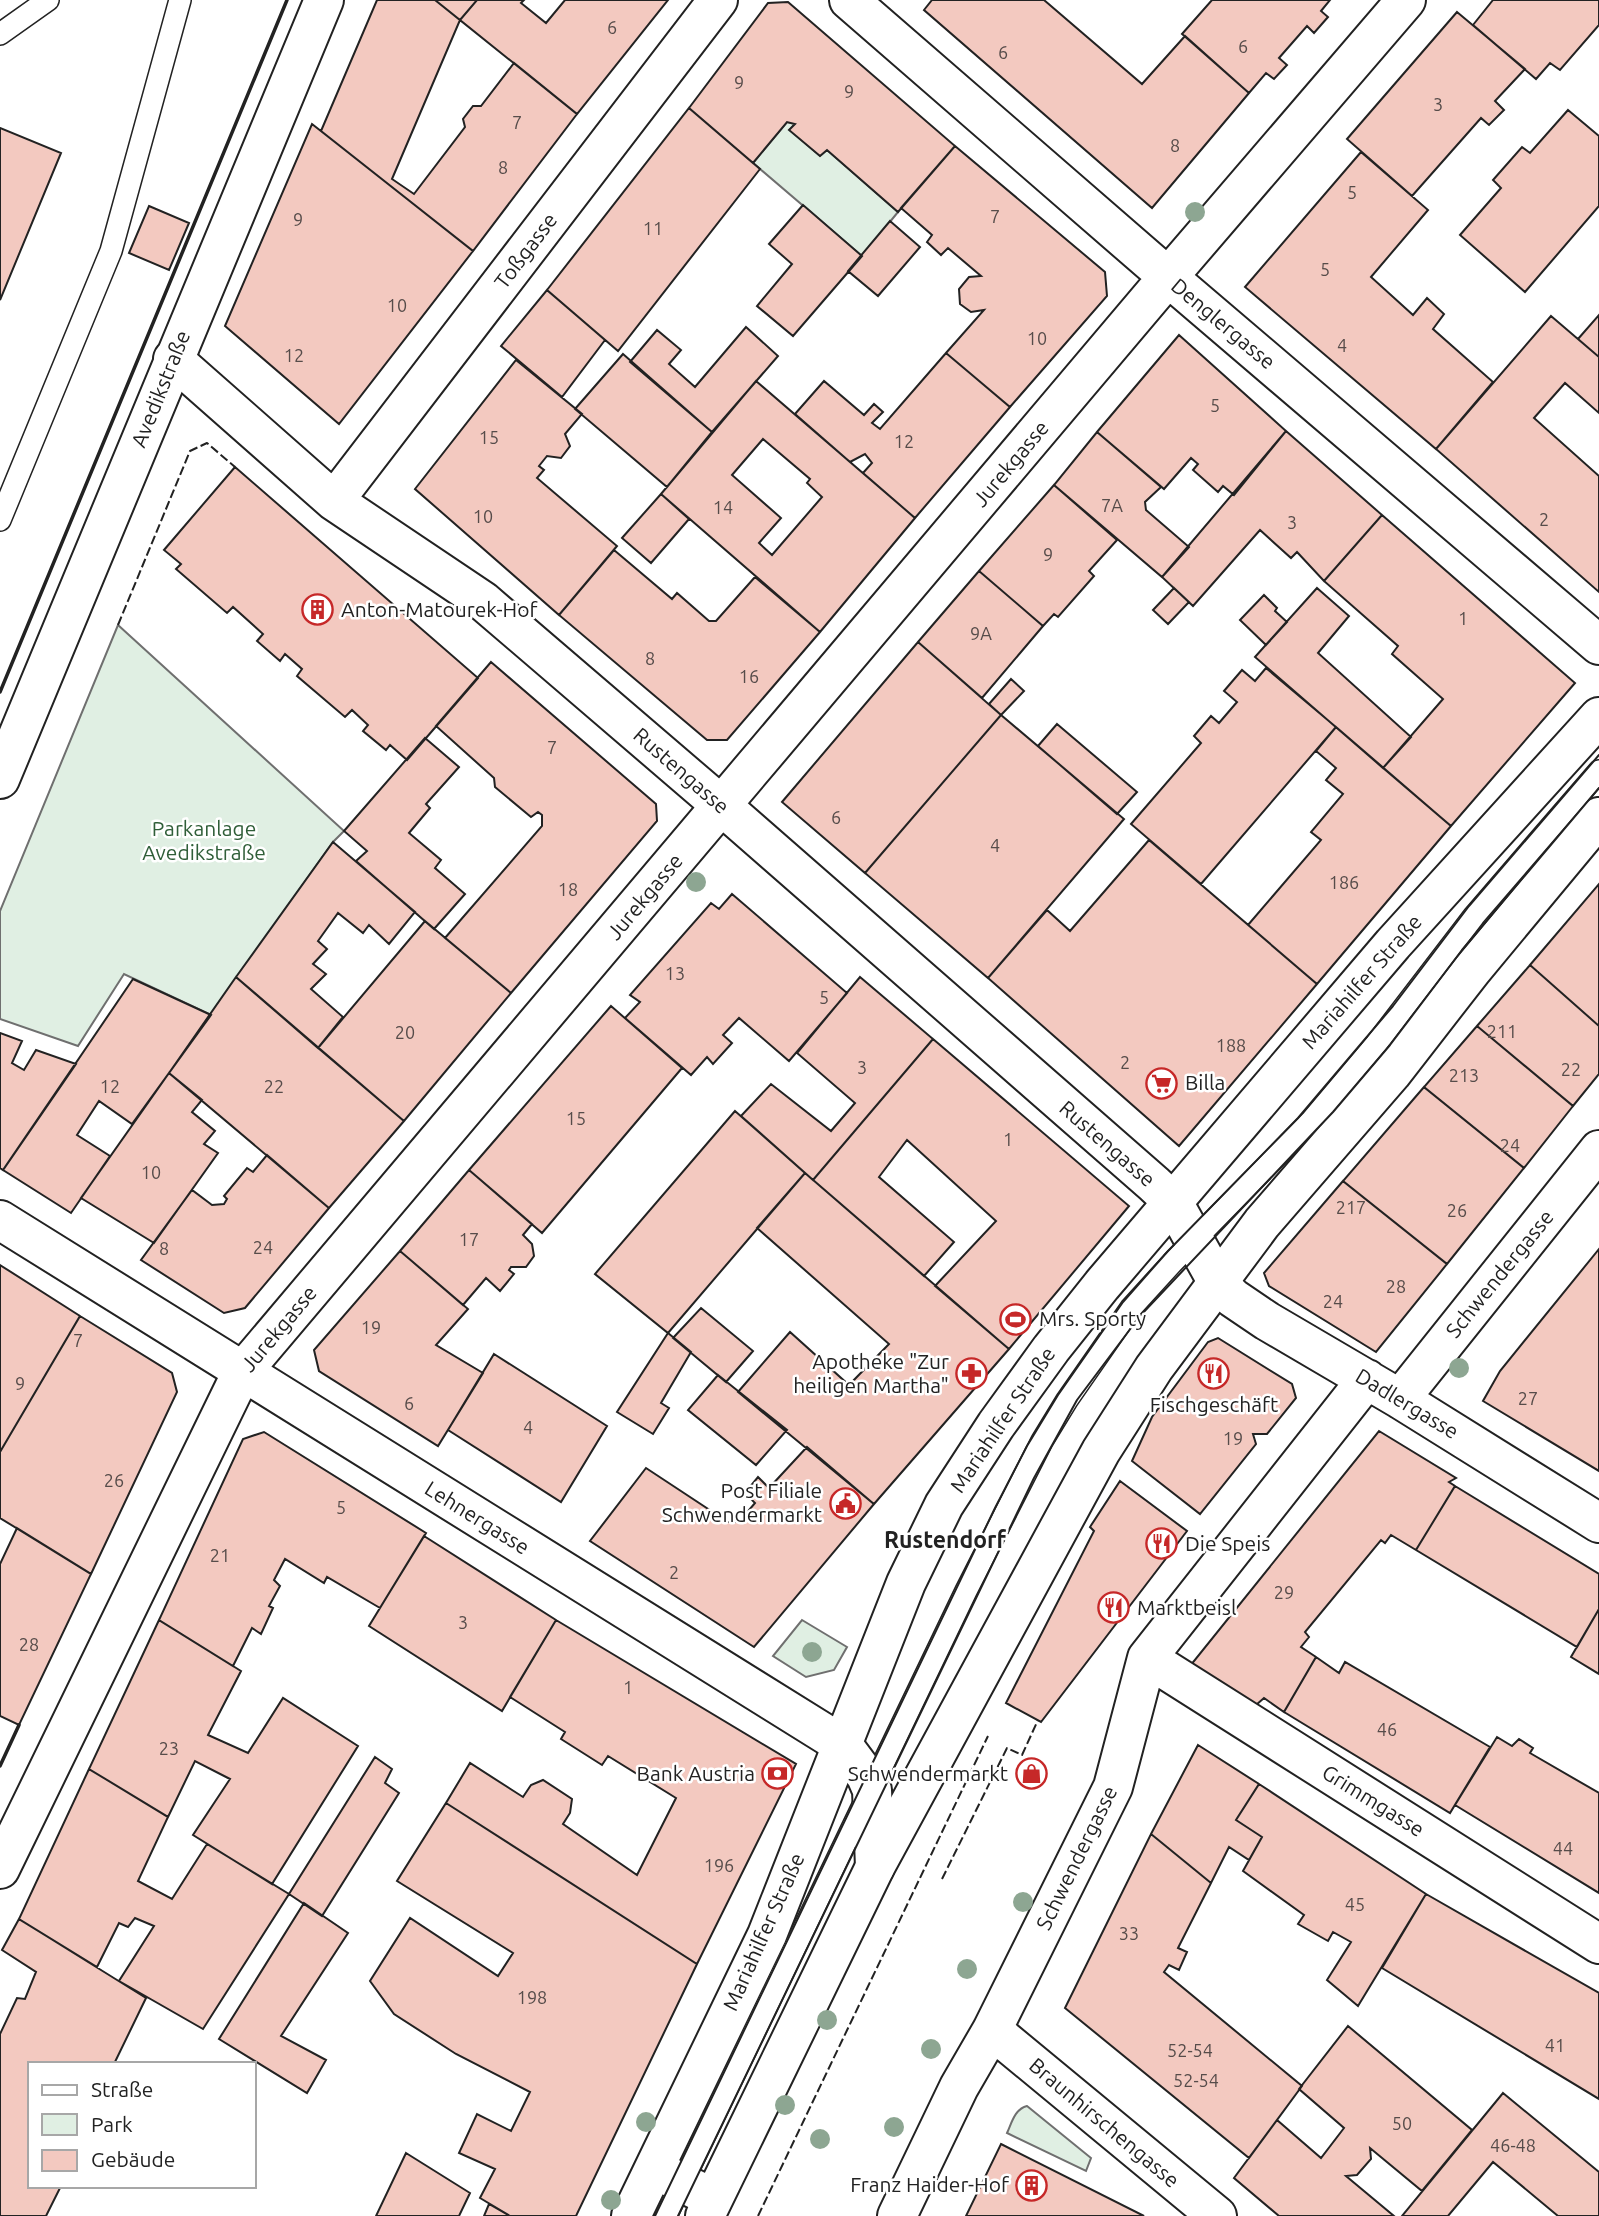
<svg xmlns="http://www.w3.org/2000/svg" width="1599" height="2216" viewBox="0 0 1599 2216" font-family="Ubuntu,sans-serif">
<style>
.green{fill:#e0efe3;stroke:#6f6f6f;stroke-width:2}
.building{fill:#f3c9c0;stroke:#222;stroke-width:2;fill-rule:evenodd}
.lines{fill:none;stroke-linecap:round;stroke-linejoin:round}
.service-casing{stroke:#222;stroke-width:24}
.minor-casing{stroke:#222;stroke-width:42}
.tertiary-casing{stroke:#222;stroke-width:42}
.service{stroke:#fff;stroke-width:21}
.minor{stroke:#fff;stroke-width:38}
.tertiary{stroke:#fff;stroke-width:38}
.tram{stroke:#222;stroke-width:2}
.fence{stroke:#222;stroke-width:2;stroke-dasharray:9 3.5;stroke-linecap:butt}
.wall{stroke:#222;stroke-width:3.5}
.tree{fill:#8da692}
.labels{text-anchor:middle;stroke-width:5;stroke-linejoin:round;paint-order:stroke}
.number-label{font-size:18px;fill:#564c4a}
.street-label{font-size:21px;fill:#222;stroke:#fff}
.poi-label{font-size:21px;fill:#222;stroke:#fff;text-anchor:start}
.park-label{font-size:21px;fill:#2f5e38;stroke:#fff}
.neighbourhood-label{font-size:23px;font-weight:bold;fill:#222;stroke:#fff}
</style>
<rect width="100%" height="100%" fill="#fff"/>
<path class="green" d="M787,122L795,124L790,130L820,156L827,150L898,212L862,256L753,163Z
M118,625L344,831L333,842L211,1015L124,974L78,1046L0,1019V911Z
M802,1620L847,1647L834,1670L806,1677L773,1656Z
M1027,2106L1091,2158L1086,2171L1007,2133C1012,2122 1015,2109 1027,2106Z"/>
<path class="building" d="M377,0H435L460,20L392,179L414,194L465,127L463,119L473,106H481L514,63L577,114L473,251L321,131Z
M435,0H477L460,20Z
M477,0H524L521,3L546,23L565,0H668L577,114L460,20Z
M932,0H1044L1142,84L1185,36L1249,93L1152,208L924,10Z
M1212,0H1330L1321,11L1328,17L1314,33L1307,26L1279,58L1287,65L1274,79L1266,73L1249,93L1182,34Z
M1493,0H1599V25L1560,70L1550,63L1536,79L1473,25Z
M788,2L955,146L898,212L827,150L820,156L789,130L795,124L787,122L753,163L689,108L768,3Z
M1457,12L1525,69L1495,101L1504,110L1489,125L1481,118L1412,196L1347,139Z
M689,108L760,169L618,351L547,290Z
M1568,110L1599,136V206L1525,292L1460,235L1501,188L1493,180L1522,147L1530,153Z
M312,124L473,251L339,424L225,326Z
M0,128L61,153L0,300Z
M955,146L1105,272L1107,296L1010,407L946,353L984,310L971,312L960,304L959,289L969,277L981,276L948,248L941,255L927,242L932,235L901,208Z
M1361,152L1428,210L1371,277L1413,315L1427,298L1444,314L1433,329L1493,382L1436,449L1245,287Z
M803,205L862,256L793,336L757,306L792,264L769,244Z
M149,206L189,223L169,270L129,253Z
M890,221L920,247L878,296L848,271Z
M547,290L605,340L562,397L501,346Z
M1599,315V357L1578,339Z
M1551,316L1599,357V413L1565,383L1534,418L1599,476V592L1436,449Z
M746,327L778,356L712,432L630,362L657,330L681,350L669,364L695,387Z
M1179,335L1286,431L1234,495L1223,486L1218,492L1193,470L1198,464L1191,458L1164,489L1097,432Z
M946,353L1010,407L915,518L863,473L872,463L865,454L850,462L795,414L824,381L864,415L874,404L883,412L872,423L880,429Z
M623,354L712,432L667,487L575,409Z
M516,360L582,414L565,434L570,446L561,458L547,456L539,466L544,470L537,478L617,546L559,615L415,489Z
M756,381L915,518L820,632L661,494ZM763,439L810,479L807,483L822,497L772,555L759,543L781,518L732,475Z
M1286,431L1382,515L1324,581L1297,552L1291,558L1260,530L1193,606L1162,577Z
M1097,432L1161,487L1145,502L1146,510L1189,547L1162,577L1054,485Z
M235,467L478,678L407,760L390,745L386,750L363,731L368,725L352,710L345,717L297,676L302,669L285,654L280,661L257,641L263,634L233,607L227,613L176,569L181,564L164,550Z
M1054,485L1117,540L1089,571L1094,576L1058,617L1054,614L1043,626L979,571Z
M661,494L689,519L651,563L622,538Z
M1382,515L1575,683L1451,826L1383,768L1443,699L1392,654L1398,646L1324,581Z
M614,550L672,599L677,593L709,621H716L755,577L820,632L727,740H707L559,615Z
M979,571L1043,626L982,698L918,642Z
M1174,588L1189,602L1168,624L1153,610Z
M1317,588L1349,616L1318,653L1411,737L1383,768L1255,657Z
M1264,595L1277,608L1275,611L1287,622L1266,645L1240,620Z
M918,642L1001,715L865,873L782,802Z
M491,662L656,804L657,821L511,993L445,938L542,826V815L538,812L531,817L495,787L494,778L436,726Z
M1266,668L1336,727L1201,884L1131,824L1201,743L1194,736L1211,716L1219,723L1237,702L1224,691L1242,670L1255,681Z
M1011,679L1024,691L1001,715L989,704Z
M1001,715L1124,819L988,978L865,873Z
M1057,724L1137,792L1117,814L1038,746Z
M1336,727L1451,826L1317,984L1248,925L1321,840L1311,832L1343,794L1326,780L1336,768L1316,751Z
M425,738L459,767L426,804L430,808L409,833L441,860L435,868L465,894L434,929L356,861L367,851L344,831Z
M1149,840L1317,984L1179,1146L988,978L1047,910L1070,931Z
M333,842L415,912L389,944L369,925L363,933L338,913L318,941L327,949L313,964L326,974L311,989L343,1017L318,1048L236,977Z
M1599,884V1026L1530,965Z
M732,894L847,993L789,1061L739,1018L723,1035L732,1043L713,1064L707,1057L691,1075L625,1018L640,1002L630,995L711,903L719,909Z
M425,921L511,993L404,1121L318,1048Z
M1530,965L1599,1026V1074L1573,1106L1477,1026Z
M236,977L404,1121L329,1208L169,1073Z
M860,977L933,1039L813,1180L741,1116L771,1084L831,1131L855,1103L797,1053Z
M133,979L211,1015L132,1124L99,1101L77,1135L110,1156L71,1213L3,1170Z
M611,1006L682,1068L542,1233L469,1170Z
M1477,1026L1573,1106L1524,1168L1424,1087Z
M0,1033L22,1041L12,1063L24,1070L36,1050L76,1064L3,1170L0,1168Z
M933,1039L1129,1206L1009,1349L935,1286L996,1221L907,1140L879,1177L954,1242L924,1276L813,1180Z
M169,1073L202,1100L192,1112L215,1131L204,1144L218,1153L154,1243L81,1198Z
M1424,1087L1524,1168L1447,1264L1343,1181Z
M735,1111L805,1173L668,1333L595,1274Z
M267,1155L329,1208L245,1308L224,1313L141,1260L192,1190L212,1205L224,1204L227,1199L224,1196L247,1168L253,1172Z
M469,1170L532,1224L523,1235L532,1244L534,1256L526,1267H511L509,1270L514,1274L500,1291L486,1278L463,1305L400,1251Z
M805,1173L1009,1349L874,1504L738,1392L790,1332L849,1385L889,1344L757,1228Z
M1343,1181L1447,1264L1376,1352L1269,1286L1264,1273Z
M1599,1249V1471L1483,1401L1500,1371Z
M400,1251L468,1309L436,1345L483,1373L438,1446L319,1371L314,1350Z
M0,1265L80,1316L0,1452Z
M701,1308L753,1351L726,1382L673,1338Z
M80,1316L172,1373L177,1392L91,1574L0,1518V1452Z
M668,1333L691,1352L661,1403L669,1408L653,1434L617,1412Z
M1218,1338L1292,1384L1296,1398L1267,1434H1253L1256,1444L1200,1514L1132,1461L1152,1417L1208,1342Z
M494,1354L607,1426L561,1502L448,1430Z
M718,1375L787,1430L756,1465L688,1410Z
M1379,1431L1456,1478L1449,1482L1455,1486L1416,1550L1391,1535L1385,1543L1381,1540L1305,1632L1309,1637L1301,1647L1316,1657L1284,1712L1264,1698L1256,1705L1190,1666Z
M264,1432L426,1533L380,1608L327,1577L324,1583L285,1559L274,1580L280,1586L269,1606L273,1608L261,1634L252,1628L233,1666L159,1620L243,1439Z
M807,1447L874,1504L754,1647L590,1541L646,1468L728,1522H739L755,1503L745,1493L758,1477L769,1488Z
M1120,1481L1187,1531L1041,1722L1006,1703L1094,1531L1090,1527Z
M1455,1486L1599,1574V1609L1577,1647L1416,1550Z
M17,1528L91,1574L19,1725L0,1716V1564Z
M424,1536L556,1620L502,1711L369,1626Z
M1599,1609V1674L1571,1657Z
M159,1620L241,1671L208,1735L248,1753L283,1698L358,1746L272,1884L193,1835L230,1779L195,1761L168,1817L89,1769Z
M556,1620L796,1764L697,1964L446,1803L470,1763L523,1797L531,1785L543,1780L572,1799L570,1813L563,1824L637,1875L676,1798L608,1756L602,1765L561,1739L565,1732L510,1697Z
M1316,1657L1339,1673L1345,1662L1490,1747L1450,1813L1284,1712Z
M1497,1737L1512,1746L1519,1739L1533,1748L1530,1753L1599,1793V1893L1455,1805Z
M1198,1745L1259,1784L1236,1820L1262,1837L1249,1860L1229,1847L1211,1883L1151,1834Z
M375,1757L392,1769L385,1783L399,1793L322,1916L289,1894Z
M89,1769L168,1817L138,1881L172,1899L207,1844L289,1894L203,2029L119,1981L154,1926L135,1918L128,1927L119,1923L97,1967L19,1919Z
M1259,1784L1426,1894L1358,2006L1327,1980L1351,1942L1333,1932L1328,1941L1298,1924L1304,1915L1243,1871L1262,1837L1236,1820Z
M446,1803L697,1964L576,2216H510L480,2198L495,2169L459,2153L477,2114L511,2131L530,2092L456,2054L394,2014L370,1981L410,1918L498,1976L513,1953L397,1881Z
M1151,1834L1211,1883L1178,1948L1187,1952L1179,1970L1169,1965L1164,1972L1302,2086L1249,2158L1065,2008Z
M1426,1894L1599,1993V2099L1382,1968Z
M304,1903L348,1933L281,2036L326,2060L307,2093L219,2039Z
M19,1919L146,1998L114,2064H30V2186H61L46,2216H0V2034L17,1998L25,1999L36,1972L2,1950Z
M1348,2026L1472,2130L1422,2191L1370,2148L1371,2159L1357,2175L1346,2176L1394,2216H1279L1234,2178L1277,2120L1321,2158L1344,2128L1299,2089Z
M1503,2093L1599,2172V2216H1558L1493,2162L1448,2216H1402Z
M1001,2144L1144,2216H966Z
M406,2153L470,2193L459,2216H376Z
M489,2204L510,2216H484Z"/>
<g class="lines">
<defs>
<path id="service" d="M0,34L48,0
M0,520L111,251L180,0
M666,2216L966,1591L1042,1441L1067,1400L1131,1308L1172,1263L1312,1120L1376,1044L1474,916L1599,771"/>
<path id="minor" d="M849,0L1168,277L1599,645
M173,359L334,501L483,601L722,806L1154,1184L1173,1202L1218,1283L1233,1298L1267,1321L1400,1399L1599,1523
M334,501L718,0
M0,1220L843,1745L866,1776L872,1790L875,1867
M1400,1399L1599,1150
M1147,1658L1599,1944
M0,1869L242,1372L1168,277L1406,0
M992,2030L1217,2216
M897,2216L959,2087L992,2030L1113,1787L1147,1658L1367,1379"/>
<path id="tertiary" d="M0,779L324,0
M654,2169L713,2198
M631,2216L767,1935L906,1583L944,1505L996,1425L1051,1349L1102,1285L1393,944L1599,717
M705,2216L875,1867L1101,1451L1154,1368L1262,1223L1392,1073L1472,970L1599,817"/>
</defs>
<use href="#service" class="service-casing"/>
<use href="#minor" class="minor-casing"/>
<use href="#tertiary" class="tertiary-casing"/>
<use href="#service" class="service"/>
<use href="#minor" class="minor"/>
<use href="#tertiary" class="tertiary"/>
<path class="tram" d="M655,2216L995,1508L1027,1446L1058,1395L1123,1302L1168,1251L1298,1118L1393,1006L1469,906L1599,755
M678,2216L1034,1478L1077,1400L1140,1316L1333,1112L1390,1045L1462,950L1599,788"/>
<path class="fence" d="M118,625L190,451L207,443L235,467
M942,1879L1007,1748L1022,1755L1038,1720
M758,2216L988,1736"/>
<path class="wall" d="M0,692L287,0
M0,1766L19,1725"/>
</g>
<g class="tree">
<circle cx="1195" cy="212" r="10"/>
<circle cx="696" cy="882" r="10"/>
<circle cx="1459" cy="1368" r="10"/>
<circle cx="812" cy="1652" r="10"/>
<circle cx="1023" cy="1902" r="10"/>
<circle cx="967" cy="1969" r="10"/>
<circle cx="827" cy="2020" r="10"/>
<circle cx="931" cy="2049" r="10"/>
<circle cx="785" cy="2105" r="10"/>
<circle cx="646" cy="2122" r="10"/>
<circle cx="894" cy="2127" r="10"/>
<circle cx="820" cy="2139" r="10"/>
<circle cx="611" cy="2200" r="10"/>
</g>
<defs>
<symbol id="building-ring" viewBox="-11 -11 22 22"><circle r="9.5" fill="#fff" stroke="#c62828" stroke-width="1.5"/><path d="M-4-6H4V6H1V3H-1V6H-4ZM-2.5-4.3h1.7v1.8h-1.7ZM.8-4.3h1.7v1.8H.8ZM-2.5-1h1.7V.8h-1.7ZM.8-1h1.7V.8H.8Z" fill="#c62828"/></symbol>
<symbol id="supermarket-ring" viewBox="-11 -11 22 22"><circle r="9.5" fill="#fff" stroke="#c62828" stroke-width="1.5"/><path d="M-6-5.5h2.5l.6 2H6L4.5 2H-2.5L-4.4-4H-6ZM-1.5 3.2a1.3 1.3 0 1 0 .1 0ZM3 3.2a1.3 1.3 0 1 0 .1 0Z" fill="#c62828"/></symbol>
<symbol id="stadium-ring" viewBox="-11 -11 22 22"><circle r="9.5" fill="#fff" stroke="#c62828" stroke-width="1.5"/><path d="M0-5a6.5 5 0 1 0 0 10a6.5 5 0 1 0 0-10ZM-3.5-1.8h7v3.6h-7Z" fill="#c62828"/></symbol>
<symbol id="restaurant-ring" viewBox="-11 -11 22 22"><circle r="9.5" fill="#fff" stroke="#c62828" stroke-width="1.5"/><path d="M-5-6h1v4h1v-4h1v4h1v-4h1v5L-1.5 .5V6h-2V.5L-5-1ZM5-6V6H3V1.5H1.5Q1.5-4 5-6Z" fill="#c62828"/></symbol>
<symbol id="pharmacy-ring" viewBox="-11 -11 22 22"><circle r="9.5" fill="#fff" stroke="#c62828" stroke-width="1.5"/><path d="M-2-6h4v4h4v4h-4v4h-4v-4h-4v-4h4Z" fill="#c62828"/></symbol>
<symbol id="civic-ring" viewBox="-11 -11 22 22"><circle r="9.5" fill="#fff" stroke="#c62828" stroke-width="1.5"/><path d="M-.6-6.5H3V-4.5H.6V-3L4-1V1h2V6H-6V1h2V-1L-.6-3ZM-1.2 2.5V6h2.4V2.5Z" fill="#c62828"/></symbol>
<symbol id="bank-ring" viewBox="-11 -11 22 22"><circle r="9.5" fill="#fff" stroke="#c62828" stroke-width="1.5"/><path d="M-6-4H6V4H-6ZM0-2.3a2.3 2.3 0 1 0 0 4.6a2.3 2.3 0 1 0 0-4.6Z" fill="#c62828"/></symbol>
<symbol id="shop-ring" viewBox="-11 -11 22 22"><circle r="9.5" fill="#fff" stroke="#c62828" stroke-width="1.5"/><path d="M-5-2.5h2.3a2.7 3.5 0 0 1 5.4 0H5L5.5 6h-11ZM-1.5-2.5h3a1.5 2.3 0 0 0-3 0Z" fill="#c62828"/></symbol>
</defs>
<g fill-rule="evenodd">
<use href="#building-ring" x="300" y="592" width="35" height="35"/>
<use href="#supermarket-ring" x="1144" y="1066" width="35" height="35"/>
<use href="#stadium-ring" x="998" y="1302" width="35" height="35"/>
<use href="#restaurant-ring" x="1196" y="1356" width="35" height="35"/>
<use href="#pharmacy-ring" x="954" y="1356" width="35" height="35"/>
<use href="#civic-ring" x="828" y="1486" width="35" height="35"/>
<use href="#restaurant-ring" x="1144" y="1526" width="35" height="35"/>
<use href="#restaurant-ring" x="1096" y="1590" width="35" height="35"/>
<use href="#bank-ring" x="760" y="1756" width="35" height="35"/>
<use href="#shop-ring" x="1014" y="1756" width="35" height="35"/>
<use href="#building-ring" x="1014" y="2168" width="35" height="35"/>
</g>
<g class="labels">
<g class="number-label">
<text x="612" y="34">6</text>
<text x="1243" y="53">6</text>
<text x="1003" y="59">6</text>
<text x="739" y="89">9</text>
<text x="849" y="98">9</text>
<text x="1438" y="111">3</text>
<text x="517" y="129">7</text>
<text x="1175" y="152">8</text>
<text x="503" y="174">8</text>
<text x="1352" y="199">5</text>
<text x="995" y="223">7</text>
<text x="298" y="226">9</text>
<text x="653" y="235">11</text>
<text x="1325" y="276">5</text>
<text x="397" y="312">10</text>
<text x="1037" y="345">10</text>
<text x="1342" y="352">4</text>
<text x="294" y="362">12</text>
<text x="1215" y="412">5</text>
<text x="489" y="444">15</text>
<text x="904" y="448">12</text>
<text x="1112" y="512">7A</text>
<text x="723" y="514">14</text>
<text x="483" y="523">10</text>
<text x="1544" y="526">2</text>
<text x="1292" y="529">3</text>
<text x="1048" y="561">9</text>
<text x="1463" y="625">1</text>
<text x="981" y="640">9A</text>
<text x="650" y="665">8</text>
<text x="749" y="683">16</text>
<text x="552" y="754">7</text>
<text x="836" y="824">6</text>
<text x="995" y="852">4</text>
<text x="1344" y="889">186</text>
<text x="568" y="896">18</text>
<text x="675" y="980">13</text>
<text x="824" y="1004">5</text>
<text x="1502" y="1038">211</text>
<text x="405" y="1039">20</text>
<text x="1231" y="1052">188</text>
<text x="1125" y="1069">2</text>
<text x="862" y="1074">3</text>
<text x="1571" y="1076">22</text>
<text x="1464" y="1082">213</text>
<text x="110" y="1093">12</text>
<text x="274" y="1093">22</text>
<text x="576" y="1125">15</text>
<text x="1008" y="1146">1</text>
<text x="1510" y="1152">24</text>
<text x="151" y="1179">10</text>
<text x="1351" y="1214">217</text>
<text x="1457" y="1217">26</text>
<text x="469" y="1246">17</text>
<text x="263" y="1254">24</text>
<text x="164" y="1255">8</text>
<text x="1396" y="1293">28</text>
<text x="1333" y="1308">24</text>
<text x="371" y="1334">19</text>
<text x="78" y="1347">7</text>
<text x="20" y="1390">9</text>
<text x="1528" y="1405">27</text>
<text x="409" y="1410">6</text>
<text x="528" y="1434">4</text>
<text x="1233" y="1445">19</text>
<text x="114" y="1487">26</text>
<text x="341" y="1514">5</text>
<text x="220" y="1562">21</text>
<text x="674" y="1579">2</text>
<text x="1284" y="1599">29</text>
<text x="463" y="1629">3</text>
<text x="29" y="1651">28</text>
<text x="628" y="1694">1</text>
<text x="1387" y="1736">46</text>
<text x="169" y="1755">23</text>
<text x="1563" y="1855">44</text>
<text x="719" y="1872">196</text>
<text x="1355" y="1911">45</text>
<text x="1129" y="1940">33</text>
<text x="532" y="2004">198</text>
<text x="1555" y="2052">41</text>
<text x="1190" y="2057">52-54</text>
<text x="1196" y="2087">52-54</text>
<text x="1402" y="2130">50</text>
<text x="1513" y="2152">46-48</text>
</g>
<g class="street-label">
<text transform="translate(526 251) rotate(-53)" y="7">Toßgasse</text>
<text transform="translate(1223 324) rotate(40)" y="7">Denglergasse</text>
<text transform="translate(161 389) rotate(-68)" y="7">Avedikstraße</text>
<text transform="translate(1011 464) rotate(-50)" y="7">Jurekgasse</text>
<text transform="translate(681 771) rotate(41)" y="7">Rustengasse</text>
<text transform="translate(645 897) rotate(-50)" y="7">Jurekgasse</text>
<text transform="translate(1362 982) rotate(-49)" y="7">Mariahilfer Straße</text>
<text transform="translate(1107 1144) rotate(41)" y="7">Rustengasse</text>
<text transform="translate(1500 1274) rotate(-51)" y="7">Schwendergasse</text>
<text transform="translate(279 1329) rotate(-50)" y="7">Jurekgasse</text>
<text transform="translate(1407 1404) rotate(31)" y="7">Dadlergasse</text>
<text transform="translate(1003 1420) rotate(-56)" y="7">Mariahilfer Straße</text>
<text transform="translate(477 1518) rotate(32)" y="7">Lehnergasse</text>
<text transform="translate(1373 1801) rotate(32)" y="7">Grimmgasse</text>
<text transform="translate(1077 1858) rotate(-64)" y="7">Schwendergasse</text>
<text transform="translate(764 1932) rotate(-66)" y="7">Mariahilfer Straße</text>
<text transform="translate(1104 2123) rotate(40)" y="7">Braunhirschengasse</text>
</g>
<g class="poi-label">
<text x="341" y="617">Anton-Matourek-Hof</text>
<text x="1185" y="1090">Billa</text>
<text x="1039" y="1326">Mrs. Sporty</text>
<text x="949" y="1369" text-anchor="end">Apotheke "Zur<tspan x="949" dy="24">heiligen Martha"</tspan></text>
<text x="1214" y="1412" text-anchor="middle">Fischgeschäft</text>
<text x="822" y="1498" text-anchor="end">Post Filiale<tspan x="822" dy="24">Schwendermarkt</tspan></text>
<text x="1185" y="1551">Die Speis</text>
<text x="1137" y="1615">Marktbeisl</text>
<text x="755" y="1781" text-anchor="end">Bank Austria</text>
<text x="1008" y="1781" text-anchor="end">Schwendermarkt</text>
<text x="1009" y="2192" text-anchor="end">Franz Haider-Hof</text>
</g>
<g class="park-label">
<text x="204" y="836">Parkanlage<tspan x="204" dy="24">Avedikstraße</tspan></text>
</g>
<g class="neighbourhood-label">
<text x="945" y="1548">Rustendorf</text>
</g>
</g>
<rect x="28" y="2062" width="228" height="126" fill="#ffffff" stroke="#a7a7a7" stroke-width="2"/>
<rect x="42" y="2085" width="35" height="10" fill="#ffffff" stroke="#a7a7a7" stroke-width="2"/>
<text x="91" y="2097" font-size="21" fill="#222222">Straße</text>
<rect x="42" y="2114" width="35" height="21" fill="#e0efe3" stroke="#a7a7a7" stroke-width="2"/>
<text x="91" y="2132" font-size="21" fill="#222222">Park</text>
<rect x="42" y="2150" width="35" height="21" fill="#f3c9c0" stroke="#a7a7a7" stroke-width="2"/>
<text x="91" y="2167" font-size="21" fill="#222222">Gebäude</text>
</svg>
